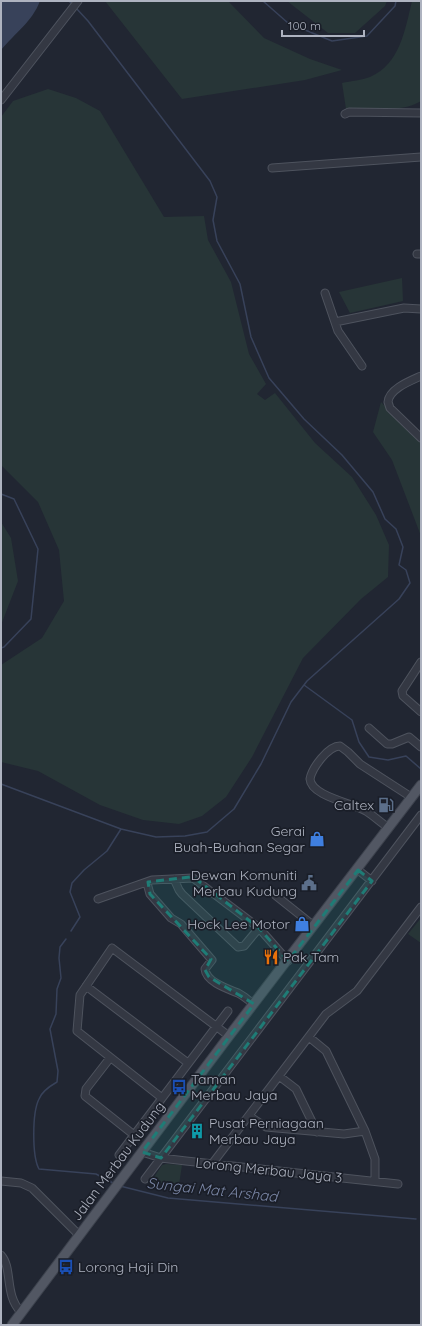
<svg xmlns="http://www.w3.org/2000/svg" width="422" height="1326" viewBox="0 0 422 1326" font-family="Quicksand,sans-serif">
<style>
.green{fill:#273537}
.water{fill:#38425a}
.lines{fill:none;stroke-linecap:round;stroke-linejoin:round}
.stream{stroke:#38425a;stroke-width:1.5}
.minor-casing{stroke:#4e535e;stroke-width:9}
.major-casing{stroke:#3d424d;stroke-width:11}
.minor{stroke:#343843;stroke-width:7}
.major{stroke:#525763;stroke-width:9}
.marked{fill:#1f7c76;fill-opacity:0.2;stroke:#1f7c76;stroke-width:3;stroke-dasharray:8 5;stroke-linejoin:round}
.labels{text-anchor:middle;stroke-width:3.5;stroke-linejoin:round;paint-order:stroke}
.poi-label{font-size:14px;fill:#aeb3c0;stroke:#1a1e28;text-anchor:end}
.street-label{font-size:14px;fill:#aeb3c0;stroke:#1a1e28}
.water-label{font-size:15px;font-style:italic;fill:#7a86a5;stroke:#1a1e28}
</style>
<rect width="100%" height="100%" fill="#212632"/>
<path class="green" d="M105,1H228L264,38L310,59L342,70L305,80L182,99Z
M287,1H387L385,6L355,33H328Z
M412,1H421V101C403,113 368,108 346,109L342,83C351,81 362,80 370,77C400,64 405,30 412,1Z
M48,89L76,98L100,111L164,217L204,216L208,240L231,282L249,354L266,384L257,394L265,400L275,393L315,443L352,477L376,515L389,545L388,577L361,599L303,658L252,757L226,797L202,816L179,824L143,820L100,805L38,771L1,762V665L42,638L64,601L59,550L38,502L1,465V117L13,101Z
M402,278L403,301L350,313L339,292Z
M381,402L421,443V536L392,460L373,432Z
M1,522L11,538L18,581L1,625Z
M421,918V943L408,934Z
M166,1164L182,1165L179,1185L151,1182L162,1165Z"/>
<path class="water" d="M1,1H40C32,22 15,33 1,50Z"/>
<g class="lines">
<path class="stream" d="M69,1L72,4
M263,1L288,23L332,41L367,36L395,6L396,1
M1,494L14,499L38,549L31,619L4,647L1,648
M304,685L352,720L359,742L369,757L388,760L406,756L421,769
M1,784L121,829L156,837L185,836L207,832L234,809L261,764L291,702L307,681L399,599L410,583L406,570L399,565L403,547L396,529L385,519L373,492L342,455L304,419L269,378L251,337L240,284L217,241L213,220L217,197L210,181L88,21L76,8
M71,931L80,917L70,892L72,883L84,870L107,851L121,829
M66,939L60,947L59,958L61,978L57,989L56,1014L50,1029L58,1071L57,1082C50,1086 42,1091 39,1099C32,1113 32,1156 39,1169L96,1174L113,1183
M120,1186L168,1198L416,1219"/>
<defs>
<path id="minor" d="M1,100L78,1
M345,114L349,112L421,113
M272,168L421,157
M417,254H421
M325,293L338,331L362,366
M335,322L404,308L421,309
M421,376C410,381 389,389 388,402L390,408L421,438
M421,662L402,691L403,696L421,712
M369,728L387,744H392L409,737L421,747
M389,828C381,823 374,816 366,811C352,803 311,796 310,779C312,768 328,746 340,746L348,752L360,764L411,797
M358,870L372,881
M174,879L179,890L182,894L238,947L244,946L259,928
M147,883L150,894L171,918L181,924L212,960L205,969C206,982 228,989 238,993C244,996 249,1001 254,1004
M275,895L314,926
M98,899L152,880L193,878L259,928L288,961
M86,986L188,1063
M309,1037L326,1051L365,1131L375,1159V1181
M110,1058L86,1089L85,1096L134,1135
M279,1076L296,1089L317,1132
M162,1098L77,1031L80,995L112,948L229,1036
M249,1116L266,1127L344,1134L365,1131
M142,1152L161,1158L186,1161L398,1184
M119,1155L228,1011
M212,1164L326,1014L357,991L421,907
M145,1179L421,815
M1,1181L21,1183L32,1188L79,1235
M1,1255C13,1268 4,1295 21,1312"/>
<path id="major" d="M12,1325L229,1036L421,785"/>
</defs>
<use href="#minor" class="minor-casing"/>
<use href="#major" class="major-casing"/>
<use href="#minor" class="minor"/>
<use href="#major" class="major"/>
</g>
<path class="marked" d="M358,870L372,881L161,1158L142,1152L254,1004L209,977L205,970L211,959L150,894L148,882L190,877L196,879L259,928L288,961Z"/>
<defs>
<symbol id="fuel-bare" viewBox="-9 -9 18 18"><path d="M-5.5-6h7V0h2V4h1.3V-2.5L3-4.5l.8-.8L6-3V5H2.5V1h-1V6h-7ZM-4.2-4.7v3.2H.2V-4.7Z" fill="#5c6f8a" stroke="#1a1e28" stroke-width="2.5" paint-order="stroke"/></symbol>
<symbol id="shop-bare" viewBox="-9 -9 18 18"><path d="M-5-2.5h2.3a2.7 3.5 0 0 1 5.4 0H5L5.5 6h-11ZM-1.5-2.5h3a1.5 2.3 0 0 0-3 0Z" fill="#3f7fe0" stroke="#1a1e28" stroke-width="2.5" paint-order="stroke"/></symbol>
<symbol id="civic-bare" viewBox="-9 -9 18 18"><path d="M-.6-6.5H3V-4.5H.6V-3L4-1V1h2V6H-6V1h2V-1L-.6-3ZM-1.2 2.5V6h2.4V2.5Z" fill="#5c6f8a" stroke="#1a1e28" stroke-width="2.5" paint-order="stroke"/></symbol>
<symbol id="restaurant-bare" viewBox="-9 -9 18 18"><path d="M-5-6h1v4h1v-4h1v4h1v-4h1v5L-1.5 .5V6h-2V.5L-5-1ZM5-6V6H3V1.5H1.5Q1.5-4 5-6Z" fill="#e8710a" stroke="#1a1e28" stroke-width="2.5" paint-order="stroke"/></symbol>
<symbol id="bus-bare" viewBox="-9 -9 18 18"><path d="M-5-6H5V4H4V6H2V4H-2V6H-4V4H-5ZM-3.5-4V0h7V-4ZM-3.5 1.2v1.5H-2V1.2ZM2 1.2v1.5H3.5V1.2Z" fill="#1a4fb4" stroke="#1a1e28" stroke-width="2.5" paint-order="stroke"/></symbol>
<symbol id="building-bare" viewBox="-9 -9 18 18"><path d="M-4-6H4V6H1V3H-1V6H-4ZM-2.5-4.3h1.7v1.8h-1.7ZM.8-4.3h1.7v1.8H.8ZM-2.5-1h1.7V.8h-1.7ZM.8-1h1.7V.8H.8Z" fill="#0f9aa8" stroke="#1a1e28" stroke-width="2.5" paint-order="stroke"/></symbol>
</defs>
<g fill-rule="evenodd">
<use href="#fuel-bare" x="375" y="794" width="22" height="22"/>
<use href="#shop-bare" x="306" y="828" width="22" height="22"/>
<use href="#civic-bare" x="298" y="872" width="22" height="22"/>
<use href="#shop-bare" x="291" y="913" width="22" height="22"/>
<use href="#restaurant-bare" x="260" y="946" width="22" height="22"/>
<use href="#bus-bare" x="168" y="1076" width="22" height="22"/>
<use href="#building-bare" x="186" y="1120" width="22" height="22"/>
<use href="#bus-bare" x="55" y="1256" width="22" height="22"/>
</g>
<g class="labels">
<g class="poi-label">
<text x="374" y="810">Caltex</text>
<text x="305" y="836">Gerai<tspan x="305" dy="16">Buah-Buahan Segar</tspan></text>
<text x="297" y="880">Dewan Komuniti<tspan x="297" dy="16">Merbau Kudung</tspan></text>
<text x="290" y="929">Hock Lee Motor</text>
<text x="283" y="962" text-anchor="start">Pak Tam</text>
<text x="191" y="1084" text-anchor="start">Taman<tspan x="191" dy="16">Merbau Jaya</tspan></text>
<text x="209" y="1128" text-anchor="start">Pusat Perniagaan<tspan x="209" dy="16">Merbau Jaya</tspan></text>
<text x="78" y="1272" text-anchor="start">Lorong Haji Din</text>
</g>
<g class="street-label">
<text transform="translate(118 1161) rotate(-53)" y="5">Jalan Merbau Kudung</text>
<text transform="translate(269 1170) rotate(6)" y="5">Lorong Merbau Jaya 3</text>
</g>
<g class="water-label">
<text transform="translate(212 1190) rotate(6)" y="5">Sungai Mat Arshad</text>
</g>
</g>
<rect width="422" height="1326" fill="none" stroke="#aeb3c0" stroke-width="4"/>
<path d="M282 30v6h82v-6" fill="none" stroke="#aeb3c0" stroke-width="2"/>
<text x="288" y="30" font-size="12" fill="#aeb3c0" stroke="#1a1e28" stroke-width="3" paint-order="stroke">100 m</text>
</svg>
